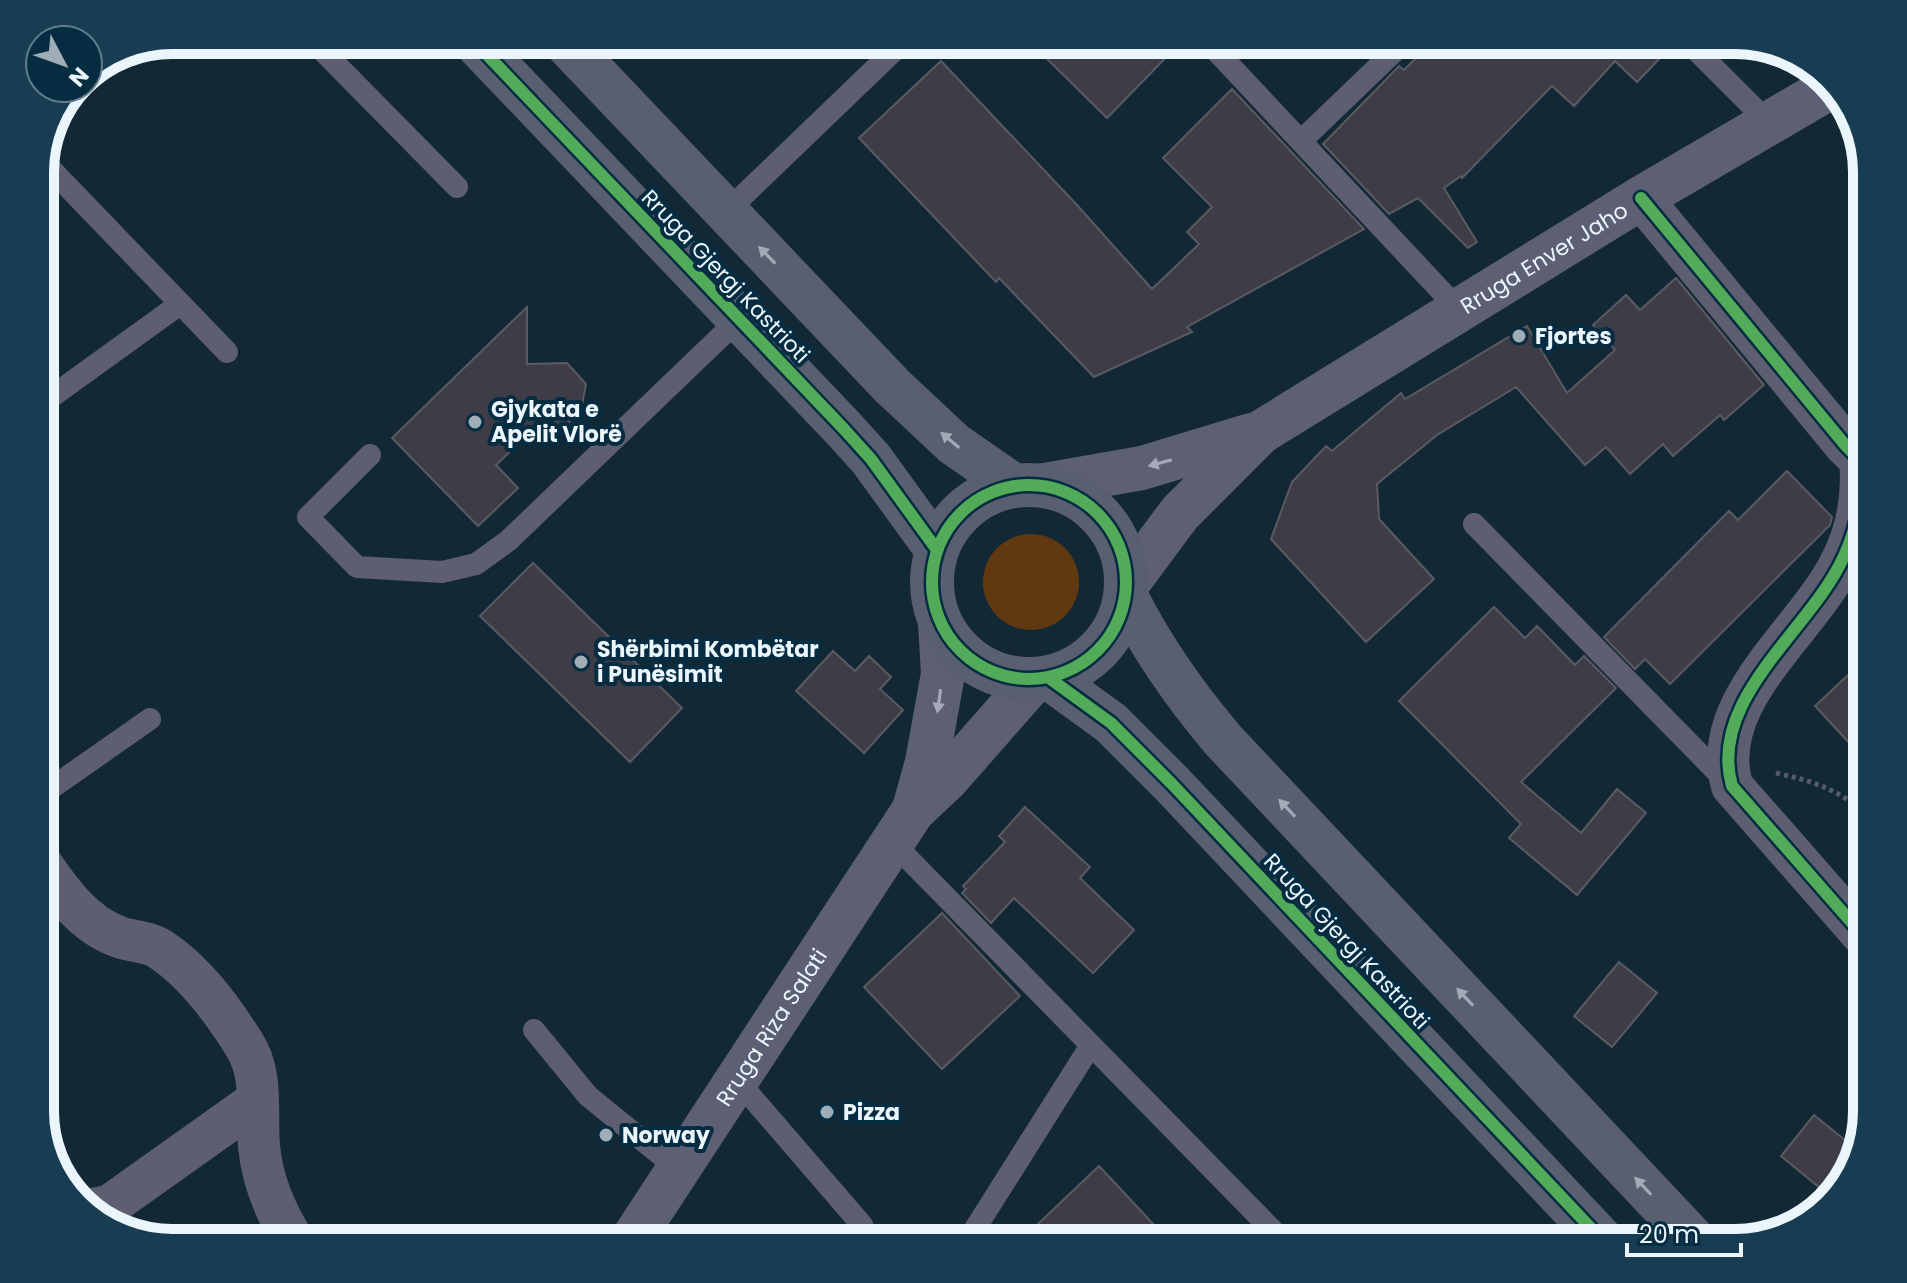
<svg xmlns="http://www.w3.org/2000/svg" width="1907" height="1283" viewBox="0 0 1907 1283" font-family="Poppins,sans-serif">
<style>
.green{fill:#613910}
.building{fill:#3e3d47;stroke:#5a5a63;stroke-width:2}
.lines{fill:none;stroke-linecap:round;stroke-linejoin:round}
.path{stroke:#545c6b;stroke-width:5;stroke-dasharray:4 4;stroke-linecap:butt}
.lane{stroke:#5e5e71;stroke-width:22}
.street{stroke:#5e5e71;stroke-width:42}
.secondary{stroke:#5d5f75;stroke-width:44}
.primary{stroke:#595e71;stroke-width:44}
.cycleway-casing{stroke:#062c42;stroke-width:17}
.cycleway{stroke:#51ab58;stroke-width:12}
.oneway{fill:#a2aab6}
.oneway2{fill:#a4aab8}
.poi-dot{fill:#9fadb6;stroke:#062c42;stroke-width:3}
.labels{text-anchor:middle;stroke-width:8;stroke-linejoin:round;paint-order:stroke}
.street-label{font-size:22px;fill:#ebf5fc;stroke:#062c42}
.poi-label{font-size:22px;font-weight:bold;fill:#ebf5fc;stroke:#062c42;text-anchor:start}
.rim{fill:none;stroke:#ebf5fc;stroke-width:10}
</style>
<rect width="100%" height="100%" fill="#132835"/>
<path class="green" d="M983 582a48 48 0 1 1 96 0a48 48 0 1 1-96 0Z"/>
<path class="building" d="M1028,40H1183L1107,118Z
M1434,40H1648L1663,55L1637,82L1615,61L1574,106L1552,86L1462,178L1461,176L1444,188L1477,242L1468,248L1418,198L1389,214L1323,144L1399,66L1404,70Z
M941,61L1077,205L1152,289L1199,244L1187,232L1212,207L1163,158L1232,89L1364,229L1187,327L1192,332L1094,377L999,278L996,282L859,138Z
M1676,278L1764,385L1724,420L1720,415L1673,456L1663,444L1630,474L1606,447L1585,465L1516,387L1437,435L1377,484L1379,519L1434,579L1366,642L1271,539L1292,482L1326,446L1332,451L1401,393L1405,399L1527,326L1567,393L1615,350L1593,325L1626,295L1640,310Z
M527,307V364L567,363L586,384L581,410L562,429L549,414L496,465L518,488L478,526L392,438Z
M1787,471L1832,517L1830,525L1670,684L1645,659L1635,669L1604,637L1729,511L1738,520Z
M533,563L682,708L630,762L480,616Z
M1494,607L1525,638L1537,626L1575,665L1584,656L1616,688L1521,782L1581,833L1617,789L1646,813L1577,895L1509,838L1521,824L1399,701Z
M833,651L855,671L869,656L891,677L880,689L903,710L864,753L796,691Z
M1867,657V762L1815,706Z
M1025,807L1090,867L1080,878L1134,930L1093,973L1014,898L991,923L962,893L966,889L963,886L1005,842L999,836Z
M942,913L1020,996L942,1069L864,987Z
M1619,962L1657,993L1612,1047L1574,1016Z
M1814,1115L1856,1149L1847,1177L1831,1197L1781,1156Z
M1099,1166L1171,1243H1018Z"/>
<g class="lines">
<path class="path" d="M1776,773C1812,781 1840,789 1867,816"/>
<path class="lane" d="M312,40L457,187
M1206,40L1459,310
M1686,40L1769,123
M1301,141L1406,40
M42,160L227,352
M726,212L905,40
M40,405L180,304
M370,455L308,517L357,567L442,572L476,564L508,541L739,319
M1474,524L1728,783
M40,796L150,719
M892,842L1285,1243
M534,1030L588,1096L678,1169
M737,1080L862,1225L869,1243
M966,1243L1091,1045"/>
<path class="street" d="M1641,198L1846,446L1860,460C1863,493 1858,526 1844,556C1812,629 1707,698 1732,786L1867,940
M40,862C61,892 83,924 119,937C132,942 148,941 160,949C195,972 222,1009 244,1044C264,1075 256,1112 259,1146C262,1180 277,1215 295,1243
M88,1210L109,1206L258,1100"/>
<g class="secondary">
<path d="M1045,485L1142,468L1251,435"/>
<path id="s1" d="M1128,583L1180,513L1261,432L1641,198L1831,87"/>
<path d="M914,809L927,762L943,674L940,623"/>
<path id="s2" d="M630,1243L913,811L947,779L1034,680"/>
</g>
<path class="primary" d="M473,40L843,428L871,459L937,550
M563,40L892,386L954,444L1013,485
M932 582a97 97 0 1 1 194 0a97 97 0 1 1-194 0Z
M1126,596C1152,649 1185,695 1223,740L1697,1243
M1049,678L1111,723L1172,784L1605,1243"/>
<defs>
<path id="cycleway" d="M473,40L843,428L871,459L937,550
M1641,198L1846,446L1860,460C1863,493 1858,526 1844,556C1812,629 1707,698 1732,786L1867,940
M932 582a97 97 0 1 1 194 0a97 97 0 1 1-194 0Z
M1049,678L1111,723L1172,784L1605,1243"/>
</defs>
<use href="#cycleway" class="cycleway-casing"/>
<use href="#cycleway" class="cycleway"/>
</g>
<defs><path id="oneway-solid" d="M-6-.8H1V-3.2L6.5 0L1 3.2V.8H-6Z" transform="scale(2)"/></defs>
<g class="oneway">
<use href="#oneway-solid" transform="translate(767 255) rotate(-134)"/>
<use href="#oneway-solid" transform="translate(950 440) rotate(-140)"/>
<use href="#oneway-solid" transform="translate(1287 808) rotate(-133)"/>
<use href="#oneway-solid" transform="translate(1465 997) rotate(-133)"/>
<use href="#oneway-solid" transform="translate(1643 1186) rotate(-133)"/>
</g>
<g class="oneway2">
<use href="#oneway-solid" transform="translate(1160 463) rotate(165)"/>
<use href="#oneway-solid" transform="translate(939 701) rotate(98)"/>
</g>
<g class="poi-dot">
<circle cx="1519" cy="336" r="8"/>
<circle cx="475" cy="422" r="8"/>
<circle cx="581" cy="662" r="8"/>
<circle cx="827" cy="1112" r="8"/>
<circle cx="606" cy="1135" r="8"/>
</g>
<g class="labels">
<g class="street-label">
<text dy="8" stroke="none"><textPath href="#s1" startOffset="534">Rruga Enver Jaho</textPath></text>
<text transform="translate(726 276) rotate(46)" y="8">Rruga Gjergj Kastrioti</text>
<text transform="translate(1347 941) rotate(47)" y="8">Rruga Gjergj Kastrioti</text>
<text dy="8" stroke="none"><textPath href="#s2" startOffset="258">Rruga Riza Salati</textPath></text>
</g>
<g class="poi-label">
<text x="1535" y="344">Fjortes</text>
<text x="491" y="417">Gjykata e<tspan x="491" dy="25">Apelit Vlorë</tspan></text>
<text x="597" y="657">Shërbimi Kombëtar<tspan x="597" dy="25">i Punësimit</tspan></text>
<text x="843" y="1120">Pizza</text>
<text x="622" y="1143">Norway</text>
</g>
</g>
<path d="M0 0H1907V1283H0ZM172 54H1735A118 118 0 0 1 1853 172V1111A118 118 0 0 1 1735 1229H172A118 118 0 0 1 54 1111V172A118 118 0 0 1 172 54Z" fill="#183c51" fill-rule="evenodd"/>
<path class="rim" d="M172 54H1735A118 118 0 0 1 1853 172V1111A118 118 0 0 1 1735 1229H172A118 118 0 0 1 54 1111V172A118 118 0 0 1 172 54Z"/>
<g transform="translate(64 64) rotate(131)"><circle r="38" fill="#062c42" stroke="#627c8c" stroke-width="2"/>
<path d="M0-6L14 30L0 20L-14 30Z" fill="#9fadb6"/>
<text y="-12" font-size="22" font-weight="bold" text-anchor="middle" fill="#ebf5fc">N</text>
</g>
<path d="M1627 1243v12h114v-12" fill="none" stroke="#ebf5fc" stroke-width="4"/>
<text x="1639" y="1243" font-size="24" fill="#ebf5fc" stroke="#062c42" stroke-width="6" paint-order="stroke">20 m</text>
</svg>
